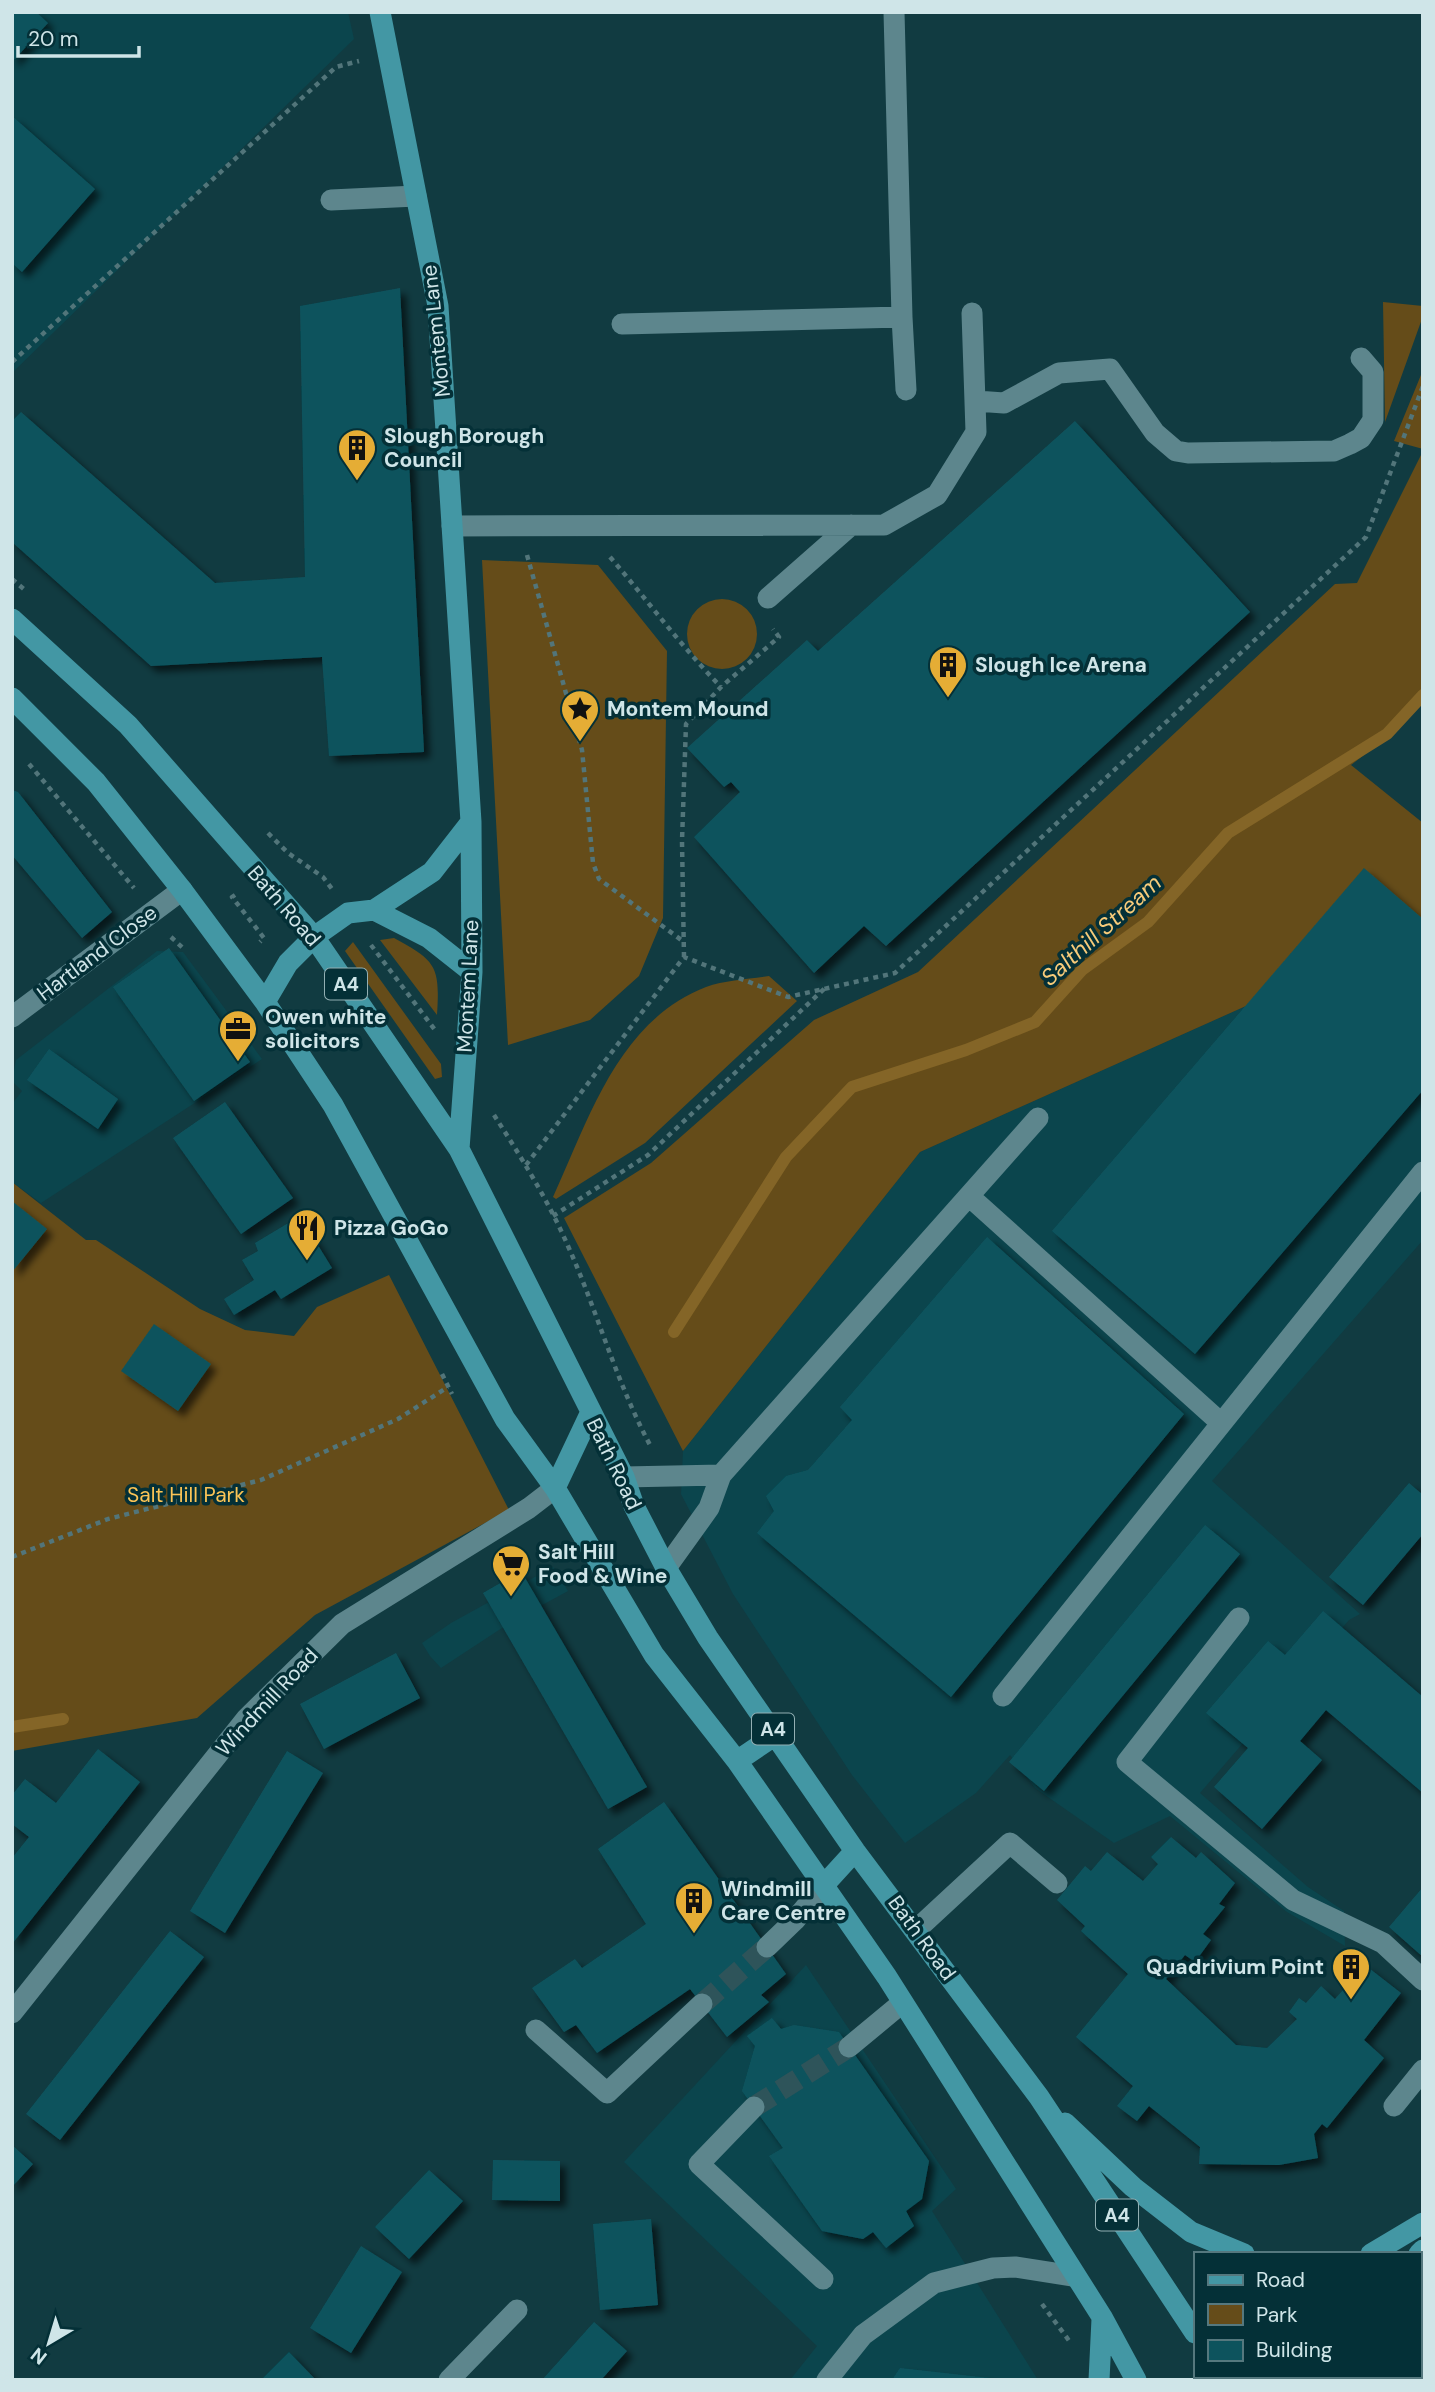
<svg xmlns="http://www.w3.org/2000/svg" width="1435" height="2392" viewBox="0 0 1435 2392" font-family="'DM Sans',sans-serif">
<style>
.built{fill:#0b454d}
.green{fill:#654c19}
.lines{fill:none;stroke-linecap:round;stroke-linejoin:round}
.stream{stroke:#846527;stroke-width:12}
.building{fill:#0d535d;filter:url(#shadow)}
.minor-tunnel{stroke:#2e545a;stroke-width:21;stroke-dasharray:21 10;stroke-linecap:butt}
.path{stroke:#52757a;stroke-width:4.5;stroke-dasharray:5 5;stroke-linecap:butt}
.minor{stroke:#5d868d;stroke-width:21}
.major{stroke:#4397a4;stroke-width:21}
.labels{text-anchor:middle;stroke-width:7;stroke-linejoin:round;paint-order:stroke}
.shield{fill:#043037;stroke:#92afb3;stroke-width:2}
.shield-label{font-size:19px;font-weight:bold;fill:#cfe5e8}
.street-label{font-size:21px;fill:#cfe5e8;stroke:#043037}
.poi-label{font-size:21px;font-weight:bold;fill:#cfe5e8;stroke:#043037;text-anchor:start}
.park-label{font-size:21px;fill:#fbc456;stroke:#043037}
.water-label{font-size:23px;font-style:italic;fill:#f7cb7a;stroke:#043037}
</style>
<defs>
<filter id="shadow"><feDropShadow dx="6" dy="6" stdDeviation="3.5" flood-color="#0009"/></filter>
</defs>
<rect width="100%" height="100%" fill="#113b41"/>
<path class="built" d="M12,12H348L354,39L12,373Z
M1423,919V1240L1212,1481L1360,1614L1349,1620L1200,1793L1308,1887L1344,1911L1345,1946L1287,1912L1170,1816L1114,1843L1035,1788L1010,1755L976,1793L905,1843L852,1775L733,1594L681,1494L683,1451L920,1152L1246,1006Z
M157,951L183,952L262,1059L41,1203L12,1182V1104L22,1091L12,1081L16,1060Z
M553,1567L568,1591L511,1622L441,1668L430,1656L422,1643L451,1623Z
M806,1965L956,2189L932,2211L1038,2380H790L817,2346L624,2162Z"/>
<path class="green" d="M1383,302L1423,306V316L1385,422Z
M1423,370V449L1394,441Z
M1423,451V697L1390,735L1351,765L1423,823V919L1246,1006L920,1152L683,1451L564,1218L651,1163L814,1020L918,972L1335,584L1357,583Z
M482,560L598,565L667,651L663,918L639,976L590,1020L508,1045Z
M687 634a35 35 0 1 1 70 0a35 35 0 1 1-70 0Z
M394,938C437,961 440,967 437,1015L380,940Z
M353,942L441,1064L442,1077L435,1079L345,951Z
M769,976L797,1001L645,1143L556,1199L553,1197C589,1119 618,1021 706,987C725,980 749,979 769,976Z
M12,1182L86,1240H96L200,1309L245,1330L294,1336L317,1307L389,1275L509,1510L315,1615L197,1718L12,1751Z"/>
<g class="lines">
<path class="stream" d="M674,1332L786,1157L852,1087L966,1050L1035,1022L1082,970L1148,922L1228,833L1387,734L1423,695
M12,1727L63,1719"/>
</g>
<path class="building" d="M12,12H36L48,23L12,62Z
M12,116L95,189L22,272L12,263Z
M400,288L424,752L329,756L322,657L151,666L12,542V421L21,412L215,583L305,577L300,306Z
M1075,421L1250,612L886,946L864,926L814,973L694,837L740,792L731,782L724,787L687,748L807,640L818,651Z
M12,790L18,792L112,912L82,938L12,855Z
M1364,868L1423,919V1090L1195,1354L1052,1231Z
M169,948L250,1062L194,1101L113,987Z
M49,1049L118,1099L98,1129L27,1080Z
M225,1102L293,1198L241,1234L173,1138Z
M12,1201L47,1229L12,1272Z
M300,1216L332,1268L281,1299L275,1290L234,1315L224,1299L254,1280L242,1260L258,1251L255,1243Z
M987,1237L1184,1414L951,1697L757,1533L774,1511L766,1496L786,1476L808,1470L852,1420L840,1407Z
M154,1324L211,1364L178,1411L121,1371Z
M1409,1483L1423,1495V1534L1363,1605L1329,1577Z
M1205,1525L1240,1554L1044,1791L1009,1762Z
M521,1571L647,1787L608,1809L483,1593Z
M1323,1611L1423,1697V1793L1326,1710L1300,1741L1322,1760L1262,1829L1214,1787L1248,1748L1206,1713L1268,1641L1285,1655Z
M396,1653L420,1698L324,1749L300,1704Z
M98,1749L140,1782L12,1944V1858L29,1837L12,1824V1795L25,1779L56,1803Z
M287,1751L323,1773L225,1933L190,1911Z
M664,1802L786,1974L761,1995L769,2002L727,2037L690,1989L597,2053L576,2025L564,2032L532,1988L575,1959L582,1968L646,1924L598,1849Z
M1171,1837L1196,1858L1201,1852L1235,1883L1219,1904L1225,1907L1203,1934L1211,1940L1195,1962L1185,1955L1166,1979L1236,2045L1267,2048L1297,2019L1289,2012L1299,1998L1306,2003L1321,1986L1335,1999L1365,1965L1401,1993L1364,2040L1384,2058L1327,2128L1322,2124L1314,2134L1318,2158L1279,2165L1199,2164L1200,2147L1149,2106L1137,2121L1117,2106L1133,2086L1076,2037L1128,1974L1081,1931L1085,1926L1057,1900L1085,1866L1091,1871L1107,1852L1143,1881L1158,1864L1151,1857Z
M1423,1887V1957L1389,1927Z
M170,1931L204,1957L60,2140L26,2114Z
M772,2018L781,2029L794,2025L839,2032L929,2161L922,2199L906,2211L914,2226L886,2248L873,2232L863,2239L822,2231L769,2156L783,2148L742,2091L755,2046L747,2036Z
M12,2145L33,2164L12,2187Z
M493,2160L560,2161V2201L492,2200Z
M429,2170L463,2201L409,2259L375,2227Z
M651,2219L658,2305L600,2310L593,2224Z
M361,2246L402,2272L351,2353L310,2328Z
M594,2322L627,2351L601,2380H542Z
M289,2352L316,2380H261Z
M900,2368L989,2378V2380H892Z"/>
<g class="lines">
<path class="minor-tunnel" d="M702,2004L767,1947
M754,2107L849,2047"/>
<path class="path" d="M12,362L336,67L359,61
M527,555L582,750L593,863L599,879L684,942
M610,557C648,601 681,646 721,687
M12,579L25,590
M29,764L134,888
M268,833L288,853L323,877L332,889
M235,895L232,897L264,938L260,942
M171,937L185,950
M371,945L435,1030
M684,957L682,841L686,724L721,687L779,637L773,629
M494,1115C521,1157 548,1200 568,1246C598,1313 615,1379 650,1445
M526,1165L684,957L788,997L895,973L1366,537L1423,386
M553,1216L648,1155L825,988
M442,1374L452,1394
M12,1557L108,1519L261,1480L398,1419L448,1387
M1042,2304L1070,2342"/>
<path class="minor" d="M331,200L416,196
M902,317L906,390
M622,324L902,317L894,12
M976,401L1004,403L1059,373L1110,369L1155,433L1176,451L1188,453L1334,451L1350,444L1361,438L1373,420V372L1361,358
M452,526L884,525L937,495L976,432L972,313
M768,598L851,525
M12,1017L182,890
M970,1197L1221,1423
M624,1477L721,1475
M666,1568L709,1508L721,1475L1038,1118
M1239,1618L1127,1762L1293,1900L1383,1943L1423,1980
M1003,1696L1423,1172
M916,1930L1010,1843L1057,1883
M767,1947L795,1920L824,1885
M12,2013L246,1719L342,1624L529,1508L555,1488
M536,2030L607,2093L702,2004
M849,2047L902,2003
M1394,2106L1423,2070
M754,2107L699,2164L823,2279
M449,2380L517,2310
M827,2380L863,2335L934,2283L993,2268L1015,2267L1073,2276"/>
<path class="major" d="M380,12L438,306L471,822L472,972L459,1149
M12,619L128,725L314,937L459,1149L624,1477L634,1506L666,1568L708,1638L855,1851L1039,2097L1195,2333
M12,698L96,782L182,890L265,1002L333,1105L505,1419L555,1488L654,1655L737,1761L887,1977L1102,2317L1136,2380
M374,910L429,938L472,972
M265,1002L288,963L314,937L348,913L374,910L432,872L471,822
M555,1488L590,1414
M737,1761L777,1734
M824,1885L855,1851
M1065,2123L1133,2187L1191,2232L1244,2254
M1371,2254L1423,2223
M1419,2254L1423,2250
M1419,2351L1423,2346
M1225,2376L1227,2380
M1099,2380L1102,2319
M1296,2380L1299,2376
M1395,2380L1398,2376"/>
</g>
<defs>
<symbol id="building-pin" viewBox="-11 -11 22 30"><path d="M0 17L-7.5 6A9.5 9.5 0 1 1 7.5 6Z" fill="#e5ad35" stroke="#043037"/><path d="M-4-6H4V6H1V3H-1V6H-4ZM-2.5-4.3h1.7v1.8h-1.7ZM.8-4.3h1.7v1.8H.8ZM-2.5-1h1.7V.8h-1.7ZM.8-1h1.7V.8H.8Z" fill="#111"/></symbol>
<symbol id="sight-pin" viewBox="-11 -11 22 30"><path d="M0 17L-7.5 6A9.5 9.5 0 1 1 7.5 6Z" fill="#e5ad35" stroke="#043037"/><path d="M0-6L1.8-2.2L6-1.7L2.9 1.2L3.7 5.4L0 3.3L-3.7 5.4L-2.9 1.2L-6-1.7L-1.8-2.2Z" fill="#111"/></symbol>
<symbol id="office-pin" viewBox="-11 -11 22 30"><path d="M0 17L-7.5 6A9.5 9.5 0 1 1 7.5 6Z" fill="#e5ad35" stroke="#043037"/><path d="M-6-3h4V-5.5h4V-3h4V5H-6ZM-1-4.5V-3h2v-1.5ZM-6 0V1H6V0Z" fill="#111"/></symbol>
<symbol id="restaurant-pin" viewBox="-11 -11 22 30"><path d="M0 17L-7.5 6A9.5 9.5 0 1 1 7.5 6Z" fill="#e5ad35" stroke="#043037"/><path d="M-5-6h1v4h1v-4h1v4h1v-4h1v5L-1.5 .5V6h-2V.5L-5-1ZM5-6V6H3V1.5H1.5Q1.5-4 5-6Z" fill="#111"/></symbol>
<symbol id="supermarket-pin" viewBox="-11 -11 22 30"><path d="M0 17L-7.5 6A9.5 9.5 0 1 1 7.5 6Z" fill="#e5ad35" stroke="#043037"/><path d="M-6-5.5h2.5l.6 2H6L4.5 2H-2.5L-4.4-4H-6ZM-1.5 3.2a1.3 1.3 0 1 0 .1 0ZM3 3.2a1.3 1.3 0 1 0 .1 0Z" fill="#111"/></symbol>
</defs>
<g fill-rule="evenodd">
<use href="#building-pin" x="335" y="426" width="44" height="60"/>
<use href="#building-pin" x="926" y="643" width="44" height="60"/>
<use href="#sight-pin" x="558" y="687" width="44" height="60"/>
<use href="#office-pin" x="216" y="1007" width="44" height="60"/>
<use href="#restaurant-pin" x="285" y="1206" width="44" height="60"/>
<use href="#supermarket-pin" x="489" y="1542" width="44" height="60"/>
<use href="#building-pin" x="672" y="1879" width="44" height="60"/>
<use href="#building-pin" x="1329" y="1945" width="44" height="60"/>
</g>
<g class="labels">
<g class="shield">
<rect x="325" y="968.5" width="42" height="31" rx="5"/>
<rect x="752" y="1713.5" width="42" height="31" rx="5"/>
<rect x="1096" y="2199.5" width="42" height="31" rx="5"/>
</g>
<g class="shield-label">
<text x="346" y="991">A4</text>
<text x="773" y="1736">A4</text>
<text x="1117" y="2222">A4</text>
</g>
<g class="street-label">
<text transform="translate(436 331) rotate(-96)" y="7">Montem Lane</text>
<text transform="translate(284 906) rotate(49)" y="7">Bath Road</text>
<text transform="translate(97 953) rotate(-37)" y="7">Hartland Close</text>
<text transform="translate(468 986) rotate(-87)" y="7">Montem Lane</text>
<text transform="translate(614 1464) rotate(64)" y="7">Bath Road</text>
<text transform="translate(267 1702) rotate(-47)" y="7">Windmill Road</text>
<text transform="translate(922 1938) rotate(54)" y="7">Bath Road</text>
</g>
<g class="poi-label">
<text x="384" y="443">Slough Borough<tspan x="384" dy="24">Council</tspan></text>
<text x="975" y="672">Slough Ice Arena</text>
<text x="607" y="716">Montem Mound</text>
<text x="265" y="1024">Owen white<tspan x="265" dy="24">solicitors</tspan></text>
<text x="334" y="1235">Pizza GoGo</text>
<text x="538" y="1559">Salt Hill<tspan x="538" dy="24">Food &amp; Wine</tspan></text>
<text x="721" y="1896">Windmill<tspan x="721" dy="24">Care Centre</tspan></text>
<text x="1324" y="1974" text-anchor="end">Quadrivium Point</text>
</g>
<g class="park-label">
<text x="186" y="1502">Salt Hill Park</text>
</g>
<g class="water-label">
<text transform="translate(1101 930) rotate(-42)" y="8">Salthill Stream</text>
</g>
</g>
<rect width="1435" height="2392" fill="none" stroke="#cfe5e8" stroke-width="28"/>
<rect x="1194" y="2252" width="228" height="126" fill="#043037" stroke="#55787e" stroke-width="2"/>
<rect x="1208" y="2275" width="35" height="10" fill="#4397a4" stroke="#55787e" stroke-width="2"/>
<text x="1256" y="2287" font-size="21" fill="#cfe5e8">Road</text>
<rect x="1208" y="2304" width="35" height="21" fill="#654c19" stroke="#55787e" stroke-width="2"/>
<text x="1256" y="2322" font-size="21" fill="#cfe5e8">Park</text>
<rect x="1208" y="2340" width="35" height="21" fill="#0d535d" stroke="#55787e" stroke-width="2"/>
<text x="1256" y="2357" font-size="21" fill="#cfe5e8">Building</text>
<g transform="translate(49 2343) rotate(218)" stroke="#043037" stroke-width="5" paint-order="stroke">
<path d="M0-5L12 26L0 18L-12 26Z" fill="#cfe5e8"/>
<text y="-10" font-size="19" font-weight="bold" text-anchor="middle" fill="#cfe5e8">N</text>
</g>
<path d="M18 46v10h121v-10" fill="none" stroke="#cfe5e8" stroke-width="3.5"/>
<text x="28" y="46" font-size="21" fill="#cfe5e8" stroke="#043037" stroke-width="5" paint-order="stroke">20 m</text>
</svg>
